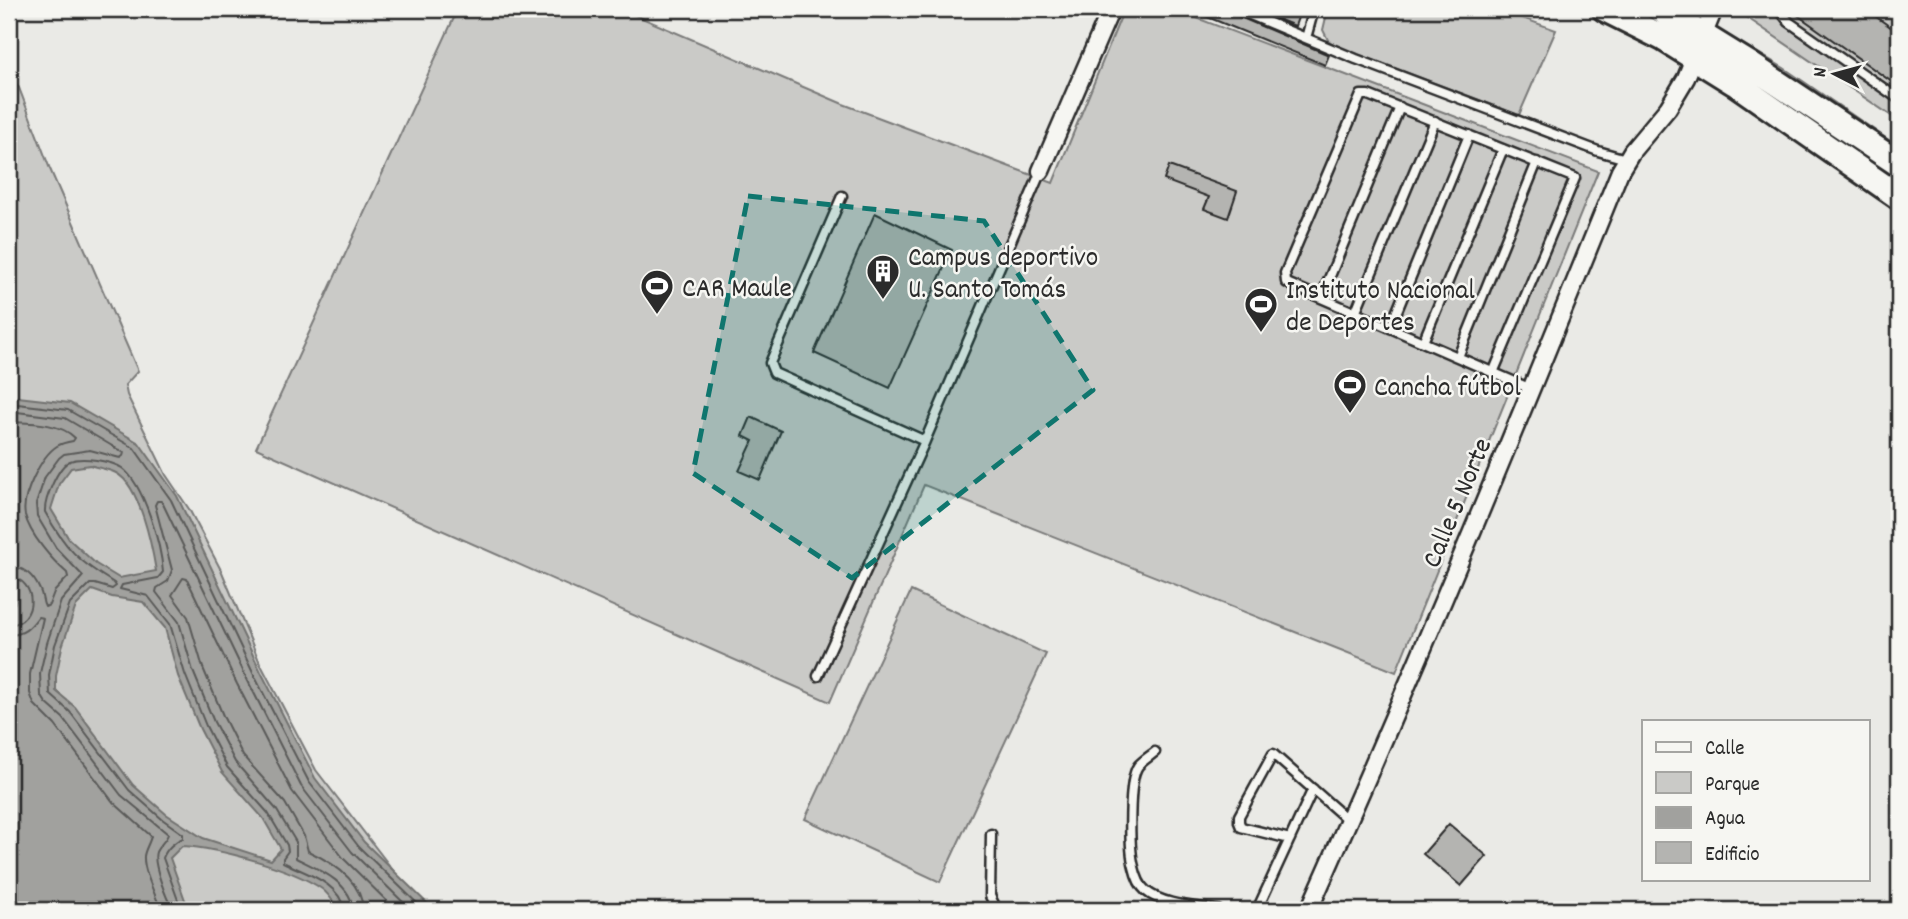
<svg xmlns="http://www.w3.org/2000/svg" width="1908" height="919" viewBox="0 0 1908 919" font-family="Dekko,sans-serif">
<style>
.green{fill:#cacac7;stroke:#7a7a79;stroke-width:2}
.water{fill:#a1a19e;stroke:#727270;stroke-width:2;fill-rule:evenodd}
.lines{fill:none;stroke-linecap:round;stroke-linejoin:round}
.shore{stroke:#5a5a59;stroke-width:2}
.building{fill:#b4b4b1;stroke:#2b2b2b;stroke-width:2}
.lane-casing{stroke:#2b2b2b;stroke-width:13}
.street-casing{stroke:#2b2b2b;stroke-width:21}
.primary-casing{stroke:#2b2b2b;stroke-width:30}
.lane{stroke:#f6f6f2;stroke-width:8}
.street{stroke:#f6f6f2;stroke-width:16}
.primary{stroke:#f6f6f2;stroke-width:24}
.marked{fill:#0f766e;fill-opacity:0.2;stroke:#0f766e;stroke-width:5;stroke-dasharray:14 9;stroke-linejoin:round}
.labels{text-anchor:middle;stroke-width:5;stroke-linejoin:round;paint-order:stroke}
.poi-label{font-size:28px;fill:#2b2b2b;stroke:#f6f6f2;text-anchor:start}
.street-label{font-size:28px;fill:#2b2b2b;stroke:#f6f6f2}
</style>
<rect width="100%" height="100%" fill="#eaeae6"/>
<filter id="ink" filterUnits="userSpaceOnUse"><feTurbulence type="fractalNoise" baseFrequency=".0143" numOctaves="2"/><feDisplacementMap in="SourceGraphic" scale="14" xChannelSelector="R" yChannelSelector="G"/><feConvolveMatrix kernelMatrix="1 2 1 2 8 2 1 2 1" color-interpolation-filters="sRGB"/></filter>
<g filter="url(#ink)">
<path class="green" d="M458,9H621L843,104L1053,183L1124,9H1173L1598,171L1396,672L924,485L830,702L256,448Z
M1328,9H1497L1556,30L1519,115L1336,46L1328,40L1323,30Z
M1750,9H1899V121L1746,17Z
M1722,32L1784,68L1899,147V153Z
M9,71L19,88L50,169L138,371L125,385L127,395L166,475L189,509L222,572L260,663L316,770L396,874L429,910H9Z
M911,591L1046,654L940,882L805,819Z"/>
<path class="water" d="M9,396L70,403L139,443L177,496L261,672L315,778L364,842L434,910H339C334,903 329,894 322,889C292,868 218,848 182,846L170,858L185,900L194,910H9V613L16,601L9,588ZM90,465C98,468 108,469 116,473C140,485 152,547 156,571L119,578L96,564L69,539L51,509L59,484L71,468ZM92,590L112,597L143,602L165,628L178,676L200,729L222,772L263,818L281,849L271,860L203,838L166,814L133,785L75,707L56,691V676L62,647L76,606Z"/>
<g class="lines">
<path class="shore" d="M9,403L68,410L134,448L171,500L254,675L309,782L359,847L424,910
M9,411L65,418L124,453L123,456L120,458L90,450L64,454L59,458L45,477L36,504L37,516L56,548L83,576L61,601L47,643L40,673L41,695L46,703L63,718L121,795L168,834C166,841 159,845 156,852C152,863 167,900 173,910
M9,422C29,423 60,422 75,438L73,441C67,442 62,443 57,446C41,456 21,497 25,515C30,535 52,560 67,573L68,577L54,592L49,605L45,607C42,602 43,596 40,590C34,576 24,567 9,566
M9,577C38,579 38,623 9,625
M9,635C23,635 30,628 38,617L43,618L30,674V693L34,704L55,725L113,802L151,836C150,842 145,849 144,856C143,871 156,896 161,910
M185,910L179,903L163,858C166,849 175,841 183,838V834L162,819L129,790L70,712L50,694L49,675L55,645L70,604L90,584H95L112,589L116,586L114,583C79,562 65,548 45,512C44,500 58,466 70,461C82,456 111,461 122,468C144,484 161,545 163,572L158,578L122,585L120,589L148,596L170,624L185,674L206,726L227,767L268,813L287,845L288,851L283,858V862C304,873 340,882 344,910
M353,910C351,882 318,869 296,858V842L276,809L235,762L214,722L193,671L179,622L156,592L157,588L168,581L172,570L155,505L157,501H161L163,504L247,679L301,786L352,852L411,910
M363,910C362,881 332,862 308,851L304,836L285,803L243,756L224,718L203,668L188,617L172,595L183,578L187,579L237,684L292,791L344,859L396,910"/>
</g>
<path class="building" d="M1188,9H1221L1329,55L1325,65Z
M1253,9H1301L1295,26Z
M1789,9H1865L1899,33V87Z
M1169,166L1237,191L1228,218L1204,209L1209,197L1164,180Z
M875,213L952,250L890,388L814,353Z
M751,417L781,431L760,480L739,471L753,441L743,436Z
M1449,824L1487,856L1461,886L1423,854Z"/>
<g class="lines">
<defs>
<path id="lane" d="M1236,9L1356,59L1598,151L1626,159
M1779,9L1789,22L1899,99
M1306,38L1314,9
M842,196L770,363L774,373L925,441L1041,171
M1321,298L1400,107
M1355,313L1435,121
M1390,328L1469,135
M1423,342L1503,149
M1458,357L1537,162
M1493,373L1575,178L1368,95H1361L1285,273L1286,282L1289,284C1369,319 1450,354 1531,389
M818,676L925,441
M1155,752C1150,756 1142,761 1138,766C1128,780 1129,849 1134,867C1136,876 1139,885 1146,891C1164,906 1195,906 1218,910
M991,834L990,896L997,910
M1290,839L1241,827L1239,822V816L1273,754L1349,821
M1257,910L1313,789"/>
<path id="street" d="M1041,171L1111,9
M1309,910C1418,666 1520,418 1620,171L1632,151L1668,108L1686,78L1714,9"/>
<path id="primary" d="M1605,9L1663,38L1735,83L1899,197
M1660,9L1749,64L1899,164"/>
</defs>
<use href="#lane" class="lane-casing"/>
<use href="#street" class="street-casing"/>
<use href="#primary" class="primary-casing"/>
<use href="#lane" class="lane"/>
<use href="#street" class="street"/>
<use href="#primary" class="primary"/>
</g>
</g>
<path class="marked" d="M748,196L984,221L1093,390L852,578L693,473Z"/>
<defs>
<symbol id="building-pin" viewBox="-11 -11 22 30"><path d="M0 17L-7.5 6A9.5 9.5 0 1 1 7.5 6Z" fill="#2b2b2b" stroke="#f6f6f2"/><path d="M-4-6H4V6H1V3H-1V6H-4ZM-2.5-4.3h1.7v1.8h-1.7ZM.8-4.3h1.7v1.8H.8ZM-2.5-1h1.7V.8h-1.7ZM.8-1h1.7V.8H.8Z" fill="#fff"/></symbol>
<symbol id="stadium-pin" viewBox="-11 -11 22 30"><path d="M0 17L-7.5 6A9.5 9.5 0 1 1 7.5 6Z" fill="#2b2b2b" stroke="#f6f6f2"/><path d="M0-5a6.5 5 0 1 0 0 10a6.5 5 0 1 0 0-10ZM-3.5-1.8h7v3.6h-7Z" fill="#fff"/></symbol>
</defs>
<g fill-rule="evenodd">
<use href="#building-pin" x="864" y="252" width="38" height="52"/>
<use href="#stadium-pin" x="638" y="267" width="38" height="52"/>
<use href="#stadium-pin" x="1242" y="285" width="38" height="52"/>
<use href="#stadium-pin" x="1331" y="366" width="38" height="52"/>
</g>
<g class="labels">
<g class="poi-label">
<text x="908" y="265">Campus deportivo<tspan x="908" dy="32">U. Santo Tomás</tspan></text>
<text x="682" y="296">CAR Maule</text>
<text x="1286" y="298">Instituto Nacional<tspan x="1286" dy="32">de Deportes</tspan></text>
<text x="1374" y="395">Cancha fútbol</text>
</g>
<g class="street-label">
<text transform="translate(1455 502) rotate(-67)" y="10">Calle 5 Norte</text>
</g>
</g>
<rect width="1908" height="919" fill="none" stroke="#f6f6f2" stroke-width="35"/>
<rect x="18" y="18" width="1873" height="884" fill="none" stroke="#2b2b2b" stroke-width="2.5" filter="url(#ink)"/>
<rect x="1642" y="720" width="228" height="161" fill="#f6f6f2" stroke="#a5a5a2" stroke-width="2"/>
<rect x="1656" y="742" width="35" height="10" fill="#f6f6f2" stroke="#a5a5a2" stroke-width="2"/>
<text x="1705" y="754" font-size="21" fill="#2b2b2b">Calle</text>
<rect x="1656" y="772" width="35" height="21" fill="#cacac7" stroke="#a5a5a2" stroke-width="2"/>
<text x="1705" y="790" font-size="21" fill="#2b2b2b">Parque</text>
<rect x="1656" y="807" width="35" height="21" fill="#a1a19e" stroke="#a5a5a2" stroke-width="2"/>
<text x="1705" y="824" font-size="21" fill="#2b2b2b">Agua</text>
<rect x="1656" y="842" width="35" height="21" fill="#b4b4b1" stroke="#a5a5a2" stroke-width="2"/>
<text x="1705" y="860" font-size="21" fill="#2b2b2b">Edificio</text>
<g transform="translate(1835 74) rotate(276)" stroke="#f6f6f2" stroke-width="5" paint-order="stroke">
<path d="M0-5L12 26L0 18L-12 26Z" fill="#2b2b2b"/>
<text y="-10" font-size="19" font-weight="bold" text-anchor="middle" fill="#2b2b2b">N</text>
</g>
</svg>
